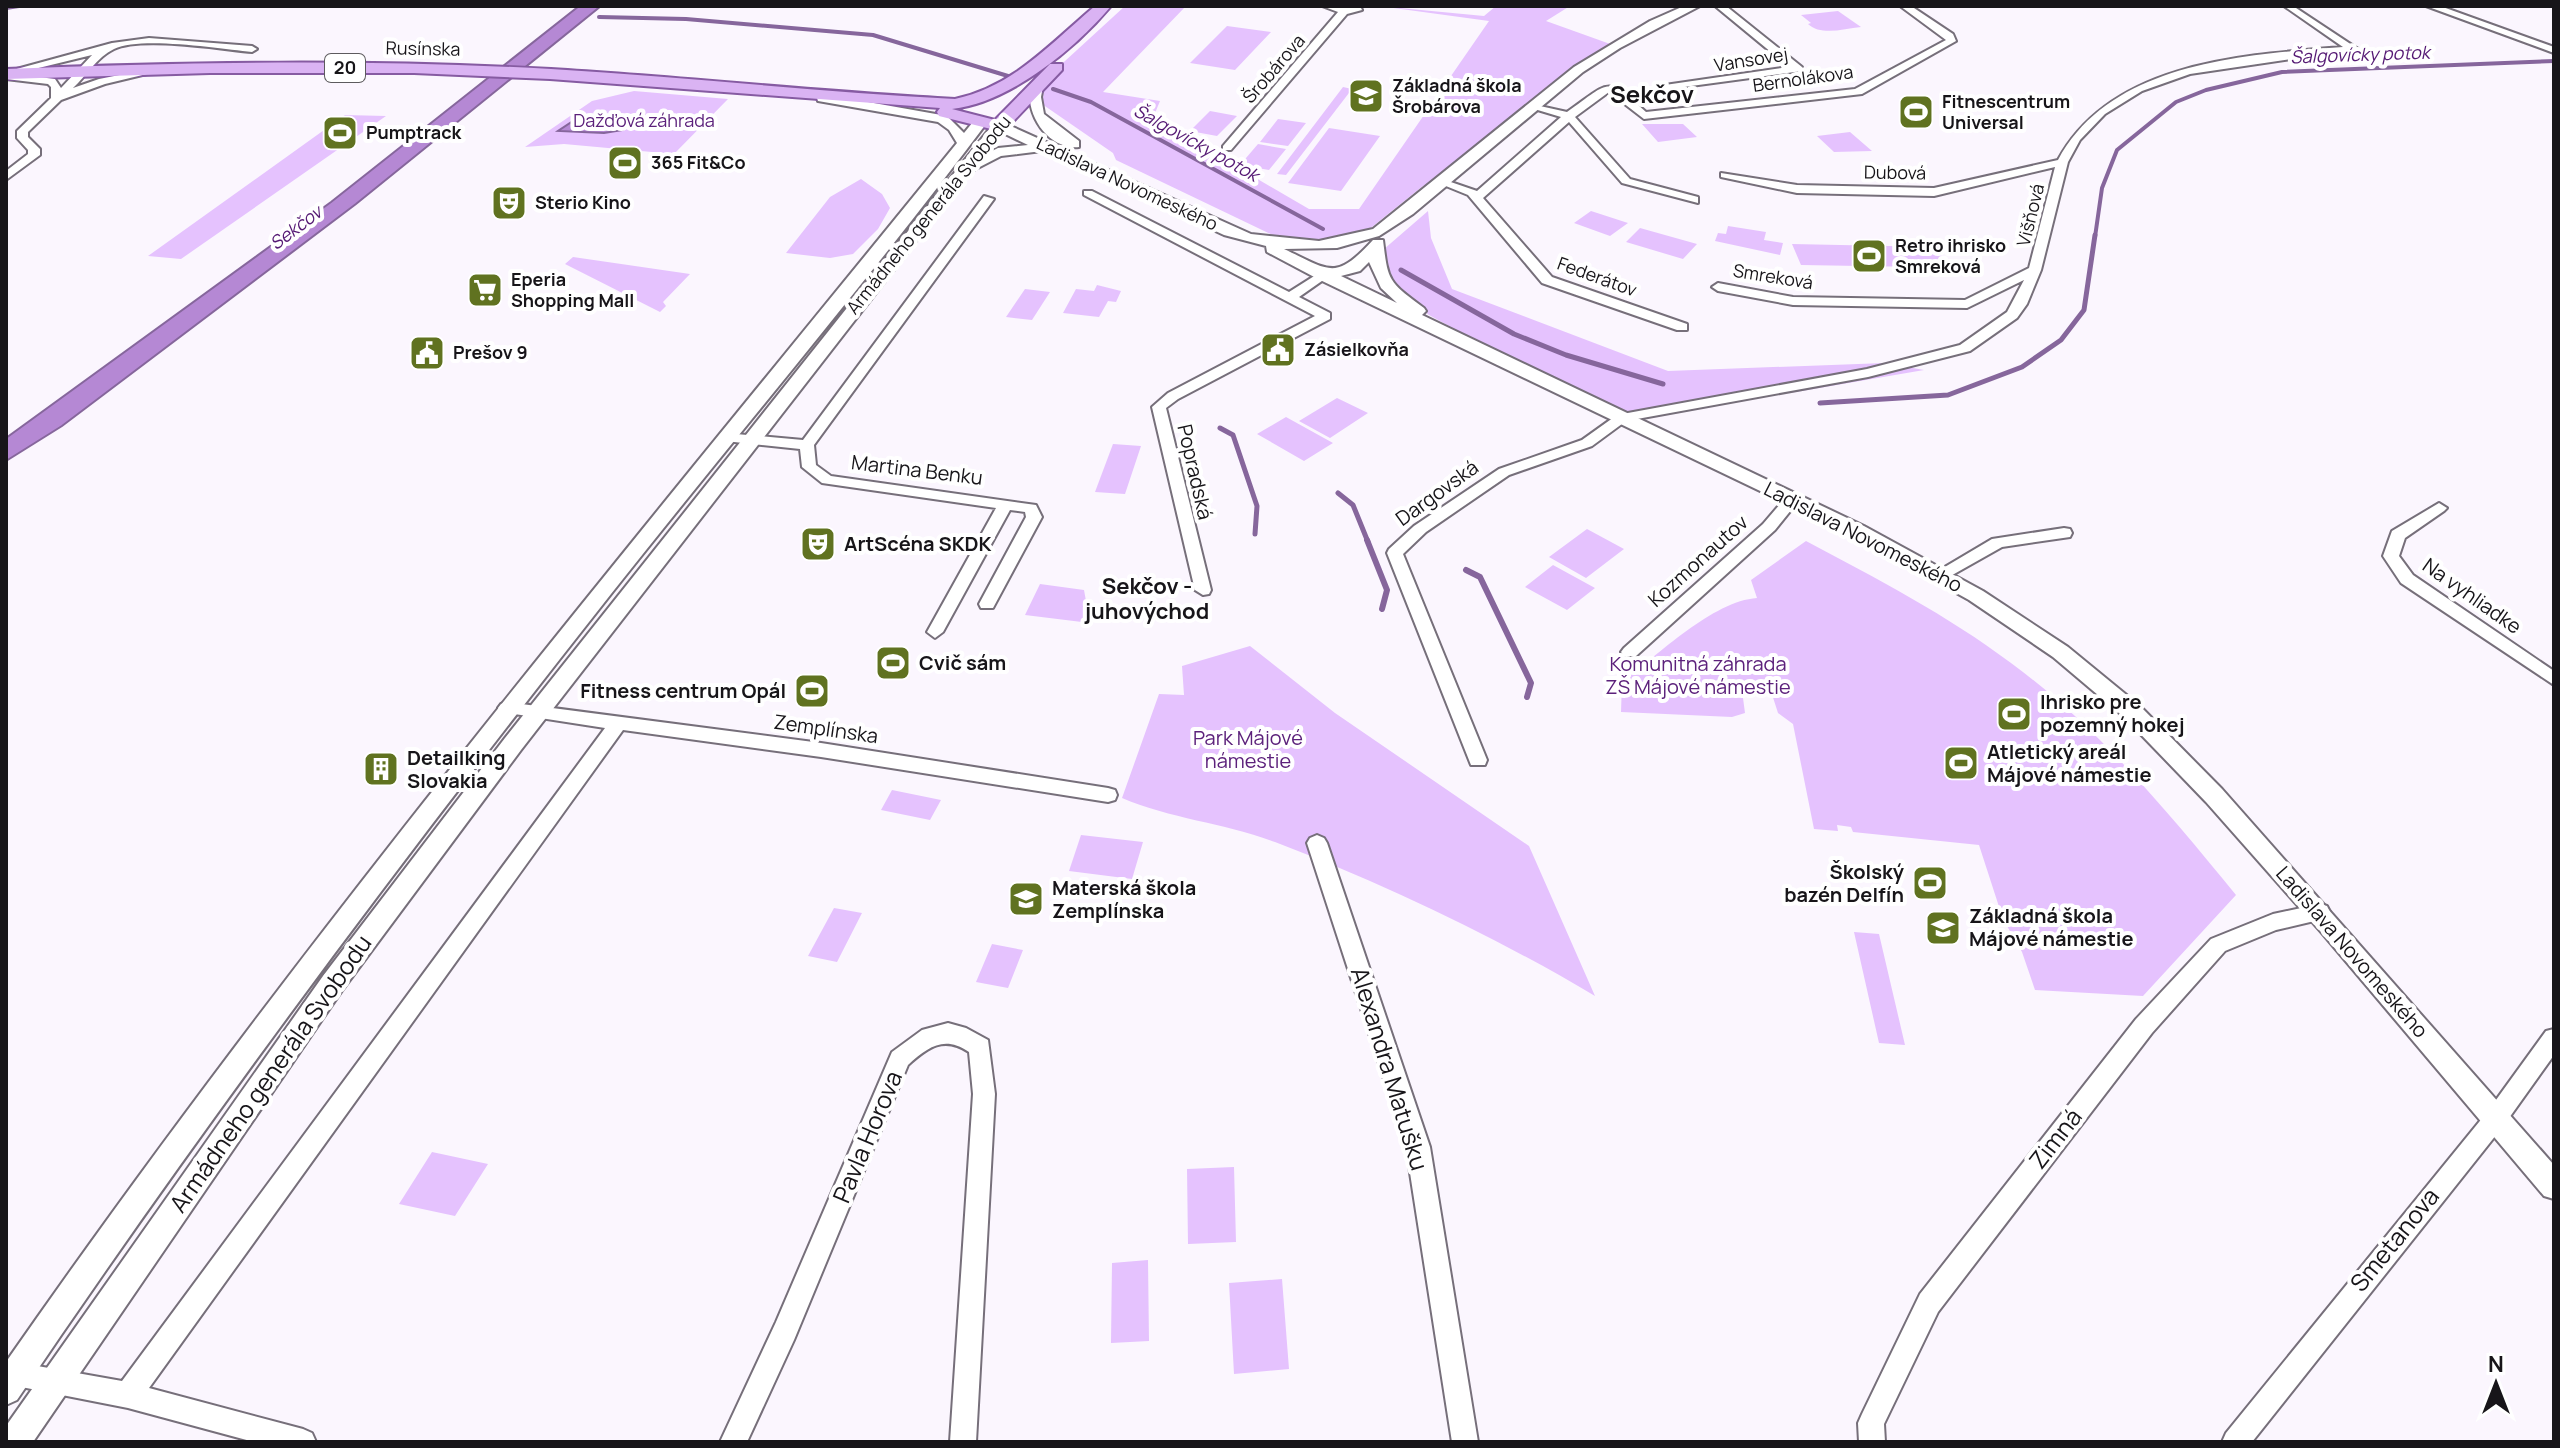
<svg xmlns="http://www.w3.org/2000/svg" width="2560" height="1448" viewBox="0 0 2560 1448" font-family="Manrope,sans-serif">
<style>
.green{fill:#e5c2fe}
.water{fill:#b588d4;stroke:#86669c;stroke-width:2}
.lines{fill:none;stroke-linecap:round;stroke-linejoin:round}
.stream-far2{stroke:#86669c;stroke-width:4}
.stream-far1{stroke:#86669c;stroke-width:5}
.stream{stroke:#86669c;stroke-width:6}
.minor-casing{stroke:#766f7a;stroke-width:4}
.tertiary-casing{stroke:#766f7a;stroke-width:4}
.primary-casing{stroke:#865ba2;stroke-width:4}
.minor{fill:#fff;fill-rule:evenodd}
.tertiary{fill:#fff;fill-rule:evenodd}
.primary{fill:#dab3f3;fill-rule:evenodd}
.labels{text-anchor:middle;stroke-width:8;stroke-linejoin:round;paint-order:stroke}
.far-street-label{font-size:18px;fill:#171519;stroke:#fff}
.far-water-label{font-size:18px;font-style:italic;fill:#551974;stroke:#fff}
.shield{fill:#fff;stroke:#5d5b5e;stroke-width:2}
.shield-label{font-size:18px;font-weight:bold;fill:#171519}
.far-poi-label{font-size:18px;font-weight:bold;fill:#171519;stroke:#fff;text-anchor:start}
.far-park-label{font-size:18px;fill:#5c217b;stroke:#fff}
.street-label{font-size:20px;fill:#171519;stroke:#fff}
.poi-label{font-size:20px;font-weight:bold;fill:#171519;stroke:#fff;text-anchor:start}
.park-label{font-size:20px;fill:#5c217b;stroke:#fff}
.neighbourhood-label{font-size:22px;font-weight:bold;fill:#171519;stroke:#fff}
.far-district-label{font-size:24px;font-weight:bold;fill:#171519;stroke:#fff}
.near-street-label{font-size:24px;fill:#171519;stroke:#fff}
</style>
<rect width="100%" height="100%" fill="#fbf6fe"/>
<path class="green" d="M1125,6H1186L1103,92L1160,101L1153,118L1309,209H1359L1489,21L1379,6L1484,16L1496,6H1570L1546,21L1613,45L1445,181L1423,186L1367,231L1330,243L1281,239L1116,160L1113,153L1039,102L1041,83Z
M1838,11L1861,27C1843,29 1821,36 1808,24L1811,23L1801,15Z
M1227,26L1271,32L1235,70L1190,63Z
M1343,87L1352,89L1286,175L1277,174Z
M634,91L728,99L674,154L564,144L525,147L592,101Z
M1210,111L1237,116L1217,136L1190,131Z
M345,115L386,116L181,259L148,256Z
M1278,119L1306,123L1288,146L1260,142Z
M1642,124H1683L1697,137L1658,142Z
M1329,128L1380,136L1341,191L1288,183Z
M1850,132L1872,151L1834,152L1817,136Z
M1258,144L1286,149L1269,170L1240,165Z
M861,179L882,194L890,208L878,229L853,254L830,258L786,253L830,197Z
M1428,211L1431,238L1452,289L1668,371L1885,363L1924,370L1796,392L1687,404L1623,422L1429,315L1390,285L1376,256Z
M1591,211L1628,223L1610,236L1574,223Z
M1728,226L1766,232L1764,240L1783,243L1780,255L1715,241L1718,233L1726,234Z
M1640,228L1697,244L1683,259L1626,242Z
M1792,244L1937,247L1943,259L1921,267L1801,265Z
M573,257L690,274L663,302L666,306L660,312L565,264Z
M1097,285L1121,291L1116,302L1108,301L1099,317L1063,313L1076,289L1094,291Z
M1025,289L1050,292L1032,320L1006,317Z
M1337,398L1368,413L1330,438L1299,421Z
M1286,417L1333,443L1304,461L1257,434Z
M1113,444L1141,446L1125,494L1095,492Z
M1587,529L1624,549L1586,578L1549,557Z
M1806,541C1876,578 1947,615 2011,663C2098,727 2168,812 2236,895L2143,996L2035,990L2022,952L2003,919L1979,845L1853,832L1851,827L1837,825L1838,831L1814,829L1793,724L1778,713L1769,685L1741,683L1745,713L1732,717L1621,712L1622,682C1658,655 1713,601 1757,598L1751,580Z
M1553,565L1595,588L1567,610L1525,587Z
M1040,584L1084,590L1090,623L1025,615Z
M1250,646L1335,713L1529,846L1595,996C1496,937 1382,883 1275,842C1225,823 1171,819 1122,798L1159,694L1184,695L1182,666Z
M892,790L941,800L930,820L881,810Z
M1081,835L1143,842L1132,879L1069,871Z
M834,908L862,913L837,962L808,956Z
M1854,932L1879,934L1905,1045L1879,1043Z
M992,944L1023,950L1008,988L976,982Z
M432,1152L488,1164L455,1216L399,1204Z
M1234,1167L1236,1242L1188,1244L1187,1169Z
M1148,1260L1149,1341L1111,1343L1112,1263Z
M1282,1279L1289,1369L1234,1374L1229,1283Z"/>
<path class="water" d="M579,6H601L356,204L62,426L6,461V438L331,202Z
M582,115L596,116L598,124H616L622,130L604,133L558,131Z"/>
<g class="lines">
<path class="stream-far2" d="M6,8L19,6
M599,17L686,19L873,35L1008,76
M1053,89L1091,102L1323,229
M2095,237L2102,188L2117,150L2176,102L2206,90L2282,72L2554,61"/>
<path class="stream-far1" d="M1401,270L1514,334L1566,355L1663,384
M1820,403L1948,395L2022,367L2061,340L2084,310L2095,235
M1220,428L1233,435L1257,506L1255,534
M1338,493L1353,505L1368,542"/>
<path class="stream" d="M1367,540L1387,590L1382,609
M1466,570L1480,577L1531,683L1527,697"/>
<defs>
<path id="minor" d="M1322,6H1360L1362,10L1347,14L1231,150H1223V146L1338,12Z
M1715,6H1726L1802,67V71L1654,91V87L1658,86L1789,67Z
M1900,6H1911L1953,34L1956,41L1862,94L1644,119L1609,92L1575,117L1630,179L1698,197V203L1622,183L1569,122L1483,198L1552,277L1687,324V330H1677L1542,283L1468,195L1436,182L1442,179L1477,191L1561,117L1531,108V104L1567,112C1611,81 1605,75 1646,112L1855,89L1946,40Z
M2284,6H2293L2358,49L2190,74L2142,91L2105,114L2080,140L2068,162L2041,270L2027,304L2017,318L1970,351L1868,377L1626,421L1592,446L1509,475L1426,532L1403,554L1487,760L1485,765H1471L1387,553L1389,549L1414,526L1499,469L1582,440L1617,415L1867,369L1960,345L2007,312L2024,280L1967,308L1793,305L1718,291L1712,287L1718,283L1793,297L1965,300L2029,268L2055,167L1934,196L1797,193L1721,177V173L1797,185L1934,188L2058,160C2111,62 2243,55 2343,47Z
M2426,6H2440L2554,47V53Z
M149,38L252,46L257,49L252,52C219,49 142,36 114,49C97,57 86,76 73,88L99,79L150,69L155,72L105,84L61,100L28,132V137L40,149V155L6,180V171L28,154V150L17,138V131L51,98V87L48,84L6,79V73L55,79L61,88L92,55L18,73L13,70L112,43Z
M1084,191H1092L1289,292L1319,273L1329,276L1299,297L1330,313V319L1178,399L1166,408L1211,590L1209,594L1203,595L1195,590L1152,407L1168,393L1315,316L1084,195Z
M984,196L994,199L814,445L816,465L831,476L1036,505L1042,517L993,608H981L979,604L1026,517L1025,512L1010,510L943,632L935,638L927,632L996,508L822,483L802,467L800,449L725,441L718,437L725,433L803,440Z
M1792,494L1800,499L1775,530L1636,656H1624L1621,652L1624,648L1763,524L1787,496Z
M2439,503L2447,508L2444,511L2405,538L2399,556L2413,575L2554,671V685L2401,583L2383,556L2392,531Z
M2064,528L2070,529L2072,533L2070,537L2002,547L1947,578H1935L1933,574L1992,539Z
M507,702L821,743L1108,788L1115,790L1117,795L1115,800L1108,802L821,757L623,730L149,1388L303,1429L312,1433L316,1442H254L128,1408L6,1384V1366L15,1362L122,1381L605,728L501,712L498,708L501,704Z
M1317,835L1324,838L1327,843L1430,1147L1478,1442H1452L1406,1147L1307,843L1310,838Z
M2320,904L2327,906L2330,912L2327,918L2276,930L2225,951L2152,1033L1938,1312L1884,1424L1885,1442H1859L1858,1423L1862,1414L1920,1294L2136,1019L2211,939L2273,914Z
M948,1023L966,1028L988,1040L995,1094L976,1442H950L973,1094L969,1052C944,1035 928,1047 908,1065L794,1340L747,1442H720L776,1322L892,1052L922,1030Z
M2554,1029V1055L2504,1125L2252,1442H2222L2226,1433L2488,1111L2546,1031Z"/>
<path id="tertiary" d="M1684,6H1700L1620,48L1583,72L1413,214L1379,236L1337,248L1284,249C1331,271 1335,281 1373,240H1383C1388,280 1387,281 1424,308L1426,311L1422,315L1864,526L1983,591L2068,647L2140,706L2222,789L2554,1165V1199L2544,1196L2321,932L2206,802L2124,717L2053,657L1969,600L1850,534L1318,279L1267,252L1266,246L1224,235L1042,151L1001,156L970,172L521,750L341,992L33,1442H6V1426L323,976L505,738L994,123H1004L1251,234L1319,241L1373,229L1574,67L1650,21ZM1001,132L1028,145L998,148L984,155ZM1369,262L1381,288L1397,303L1341,276L1360,271Z
M1037,82L1043,86L1041,97L1044,114L1079,141V147C1048,150 1024,113 1031,86Z
M823,94L947,116L964,133L977,117L989,120C868,281 736,436 611,594C404,856 204,1123 17,1400L6,1405V1362C301,938 632,543 957,143L949,130L938,122L818,101L817,98Z"/>
<path id="primary" d="M1095,6H1111C1075,49 1009,103 952,109L995,120L1050,64H1062V70L1005,130L999,131L939,116L937,112L940,108L550,79L414,73H210L6,79V69C187,62 369,59 551,69C686,77 820,92 955,99C1013,87 1051,43 1095,6Z"/>
</defs>
<use href="#minor" class="minor-casing"/>
<use href="#tertiary" class="tertiary-casing"/>
<use href="#primary" class="primary-casing"/>
<use href="#minor" class="minor"/>
<use href="#tertiary" class="tertiary"/>
<use href="#primary" class="primary"/>
</g>
<defs>
<symbol id="school-square" viewBox="-11 -11 22 22"><rect x="-9" y="-9" width="18" height="18" rx="4" fill="#607220" stroke="#fff"/><path d="M0-5L7-2L0 1L-7-2ZM-4 1L0 2.5L4 1V4Q0 6-4 4Z" fill="#fff"/></symbol>
<symbol id="stadium-square" viewBox="-11 -11 22 22"><rect x="-9" y="-9" width="18" height="18" rx="4" fill="#607220" stroke="#fff"/><path d="M0-5a6.5 5 0 1 0 0 10a6.5 5 0 1 0 0-10ZM-3.5-1.8h7v3.6h-7Z" fill="#fff"/></symbol>
<symbol id="theatre-square" viewBox="-11 -11 22 22"><rect x="-9" y="-9" width="18" height="18" rx="4" fill="#607220" stroke="#fff"/><path d="M-5-5.5Q0-4 5-5.5V0Q5 5 0 6Q-5 5-5 0ZM-3.3-2.5H-1v1.5H-3.3ZM1-2.5H3.3v1.5H1ZM-2.8 1Q0 5.5 2.8 1Z" fill="#fff"/></symbol>
<symbol id="supermarket-square" viewBox="-11 -11 22 22"><rect x="-9" y="-9" width="18" height="18" rx="4" fill="#607220" stroke="#fff"/><path d="M-6-5.5h2.5l.6 2H6L4.5 2H-2.5L-4.4-4H-6ZM-1.5 3.2a1.3 1.3 0 1 0 .1 0ZM3 3.2a1.3 1.3 0 1 0 .1 0Z" fill="#fff"/></symbol>
<symbol id="civic-square" viewBox="-11 -11 22 22"><rect x="-9" y="-9" width="18" height="18" rx="4" fill="#607220" stroke="#fff"/><path d="M-.6-6.5H3V-4.5H.6V-3L4-1V1h2V6H-6V1h2V-1L-.6-3ZM-1.2 2.5V6h2.4V2.5Z" fill="#fff"/></symbol>
<symbol id="building-square" viewBox="-11 -11 22 22"><rect x="-9" y="-9" width="18" height="18" rx="4" fill="#607220" stroke="#fff"/><path d="M-4-6H4V6H1V3H-1V6H-4ZM-2.5-4.3h1.7v1.8h-1.7ZM.8-4.3h1.7v1.8H.8ZM-2.5-1h1.7V.8h-1.7ZM.8-1h1.7V.8H.8Z" fill="#fff"/></symbol>
</defs>
<g fill-rule="evenodd">
<use href="#school-square" x="1346" y="76" width="40" height="40"/>
<use href="#stadium-square" x="1896" y="92" width="40" height="40"/>
<use href="#stadium-square" x="320" y="113" width="40" height="40"/>
<use href="#stadium-square" x="605" y="143" width="40" height="40"/>
<use href="#theatre-square" x="489" y="183" width="40" height="40"/>
<use href="#stadium-square" x="1849" y="236" width="40" height="40"/>
<use href="#supermarket-square" x="465" y="270" width="40" height="40"/>
<use href="#civic-square" x="1258" y="330" width="40" height="40"/>
<use href="#civic-square" x="407" y="333" width="40" height="40"/>
<use href="#theatre-square" x="798" y="524" width="40" height="40"/>
<use href="#stadium-square" x="873" y="643" width="40" height="40"/>
<use href="#stadium-square" x="792" y="671" width="40" height="40"/>
<use href="#stadium-square" x="1994" y="694" width="40" height="40"/>
<use href="#stadium-square" x="1941" y="743" width="40" height="40"/>
<use href="#building-square" x="361" y="749" width="40" height="40"/>
<use href="#stadium-square" x="1910" y="863" width="40" height="40"/>
<use href="#school-square" x="1006" y="879" width="40" height="40"/>
<use href="#school-square" x="1923" y="908" width="40" height="40"/>
</g>
<g class="labels">
<g class="far-street-label">
<text transform="translate(423 49) rotate(1)" y="6">Rusínska</text>
<text transform="translate(1751 60) rotate(-9)" y="6">Vansovej</text>
<text transform="translate(1274 69) rotate(-49)" y="6">Šrobárova</text>
<text transform="translate(1803 79) rotate(-8)" y="6">Bernolákova</text>
<text transform="translate(1895 173) rotate(1)" y="6">Dubová</text>
<text transform="translate(1127 184) rotate(25)" y="6">Ladislava Novomeského</text>
<text transform="translate(929 215) rotate(-51)" y="6">Armádneho generála Svobodu</text>
<text transform="translate(2031 215) rotate(-76)" y="6">Višňová</text>
<text transform="translate(1597 277) rotate(20)" y="6">Federátov</text>
<text transform="translate(1773 277) rotate(9)" y="6">Smreková</text>
</g>
<g class="far-water-label">
<text transform="translate(2360 55) rotate(-2)" y="6">Šalgovícky potok</text>
<text transform="translate(1196 143) rotate(29)" y="6">Šalgovícky potok</text>
<text transform="translate(296 228) rotate(-37)" y="6">Sekčov</text>
</g>
<rect class="shield" x="325" y="54" width="40" height="28" rx="6"/>
<g class="shield-label">
<text x="345" y="74">20</text>
</g>
<g class="far-poi-label">
<text x="1392" y="92">Základná škola<tspan x="1392" dy="21">Šrobárova</tspan></text>
<text x="1942" y="108">Fitnescentrum<tspan x="1942" dy="21">Universal</tspan></text>
<text x="366" y="139">Pumptrack</text>
<text x="651" y="169">365 Fit&amp;Co</text>
<text x="535" y="209">Sterio Kino</text>
<text x="1895" y="252">Retro ihrisko<tspan x="1895" dy="21">Smreková</tspan></text>
<text x="511" y="286">Eperia<tspan x="511" dy="21">Shopping Mall</tspan></text>
<text x="1304" y="356">Zásielkovňa</text>
<text x="453" y="359">Prešov 9</text>
</g>
<g class="far-park-label">
<text x="644" y="127">Dažďová záhrada</text>
</g>
<g class="street-label">
<text transform="translate(917 470) rotate(7)" y="7">Martina Benku</text>
<text transform="translate(1195 472) rotate(77)" y="7">Popradská</text>
<text transform="translate(1437 493) rotate(-36)" y="7">Dargovská</text>
<text transform="translate(1863 537) rotate(27)" y="7">Ladislava Novomeského</text>
<text transform="translate(1698 561) rotate(-42)" y="7">Kozmonautov</text>
<text transform="translate(2472 596) rotate(35)" y="7">Na vyhliadke</text>
<text transform="translate(826 729) rotate(8)" y="7">Zemplínska</text>
<text transform="translate(2352 952) rotate(49)" y="7">Ladislava Novomeského</text>
</g>
<g class="poi-label">
<text x="844" y="551">ArtScéna SKDK</text>
<text x="919" y="670">Cvič sám</text>
<text x="786" y="698" text-anchor="end">Fitness centrum Opál</text>
<text x="2040" y="709">Ihrisko pre<tspan x="2040" dy="23">pozemný hokej</tspan></text>
<text x="1987" y="759">Atletický areál<tspan x="1987" dy="23">Májové námestie</tspan></text>
<text x="407" y="765">Detailking<tspan x="407" dy="23">Slovakia</tspan></text>
<text x="1904" y="879" text-anchor="end">Školský<tspan x="1904" dy="23">bazén Delfín</tspan></text>
<text x="1052" y="895">Materská škola<tspan x="1052" dy="23">Zemplínska</tspan></text>
<text x="1969" y="923">Základná škola<tspan x="1969" dy="23">Májové námestie</tspan></text>
</g>
<g class="park-label">
<text x="1698" y="671">Komunitná záhrada<tspan x="1698" dy="23">ZŠ Májové námestie</tspan></text>
<text x="1248" y="745">Park Májové<tspan x="1248" dy="23">námestie</tspan></text>
</g>
<g class="neighbourhood-label">
<text x="1147" y="594">Sekčov -<tspan x="1147" dy="25">juhovýchod</tspan></text>
</g>
<g class="far-district-label">
<text x="1652" y="103">Sekčov</text>
</g>
<g class="near-street-label">
<text transform="translate(1389 1069) rotate(73)" y="8">Alexandra Matušku</text>
<text transform="translate(271 1074) rotate(-55)" y="8">Armádneho generála Svobodu</text>
<text transform="translate(868 1137) rotate(-67)" y="8">Pavla Horova</text>
<text transform="translate(2056 1139) rotate(-52)" y="8">Zimná</text>
<text transform="translate(2395 1240) rotate(-51)" y="8">Smetanova</text>
</g>
</g>
<rect width="2560" height="1448" fill="none" stroke="#171519" stroke-width="16"/>
<g transform="translate(2496 1384)" stroke="#ffffff" stroke-width="6" paint-order="stroke">
<path d="M0-6L14 30L0 20L-14 30Z" fill="#171519"/>
<text y="-12" font-size="22" font-weight="bold" text-anchor="middle" fill="#171519">N</text>
</g>
</svg>
